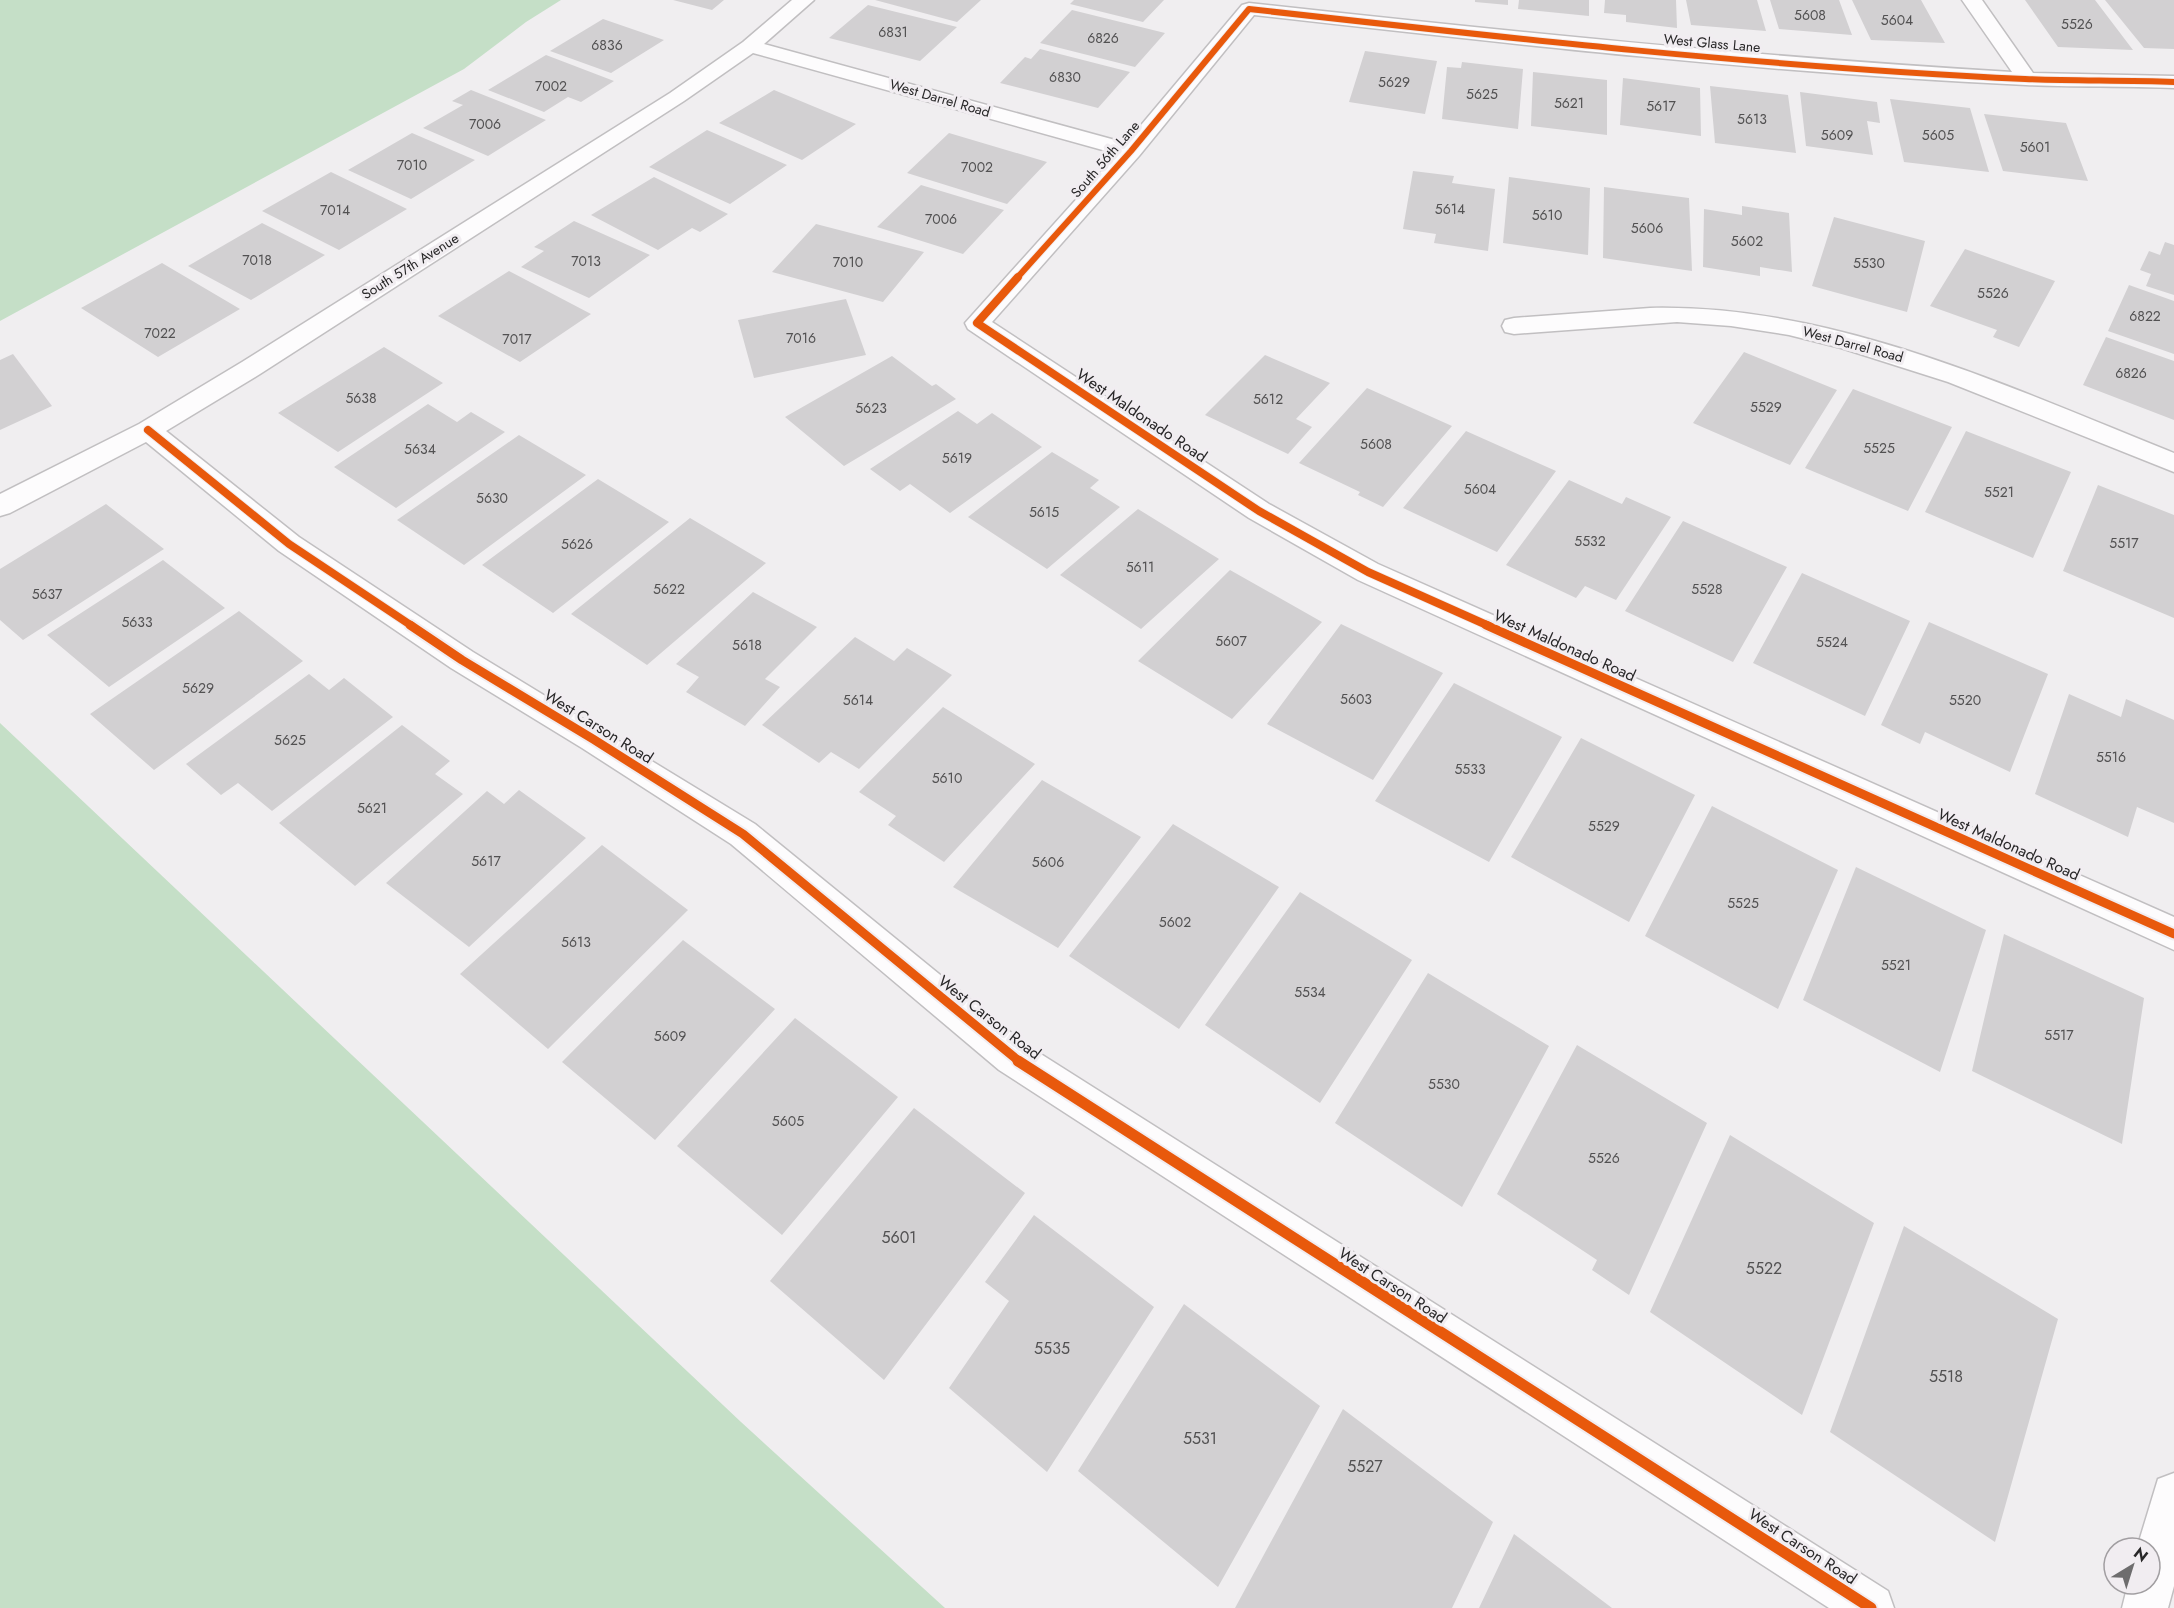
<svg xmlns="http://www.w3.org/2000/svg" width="2174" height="1608" viewBox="0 0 2174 1608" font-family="Jost,sans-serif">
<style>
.green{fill:#c5dfc7}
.building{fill:#d2d0d2}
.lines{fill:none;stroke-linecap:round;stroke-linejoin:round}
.minor-casing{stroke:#c1bfc1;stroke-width:3}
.minor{fill:#fdfcfd;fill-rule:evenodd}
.cycleway-far3-casing{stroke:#f1edf1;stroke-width:8}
.cycleway-far2-casing{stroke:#f1edf1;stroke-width:10}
.cycleway-far1-casing{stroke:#f1edf1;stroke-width:13}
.cycleway-casing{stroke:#f1edf1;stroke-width:15}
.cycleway-far3{stroke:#e8590c;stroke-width:6}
.cycleway-far2{stroke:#e8590c;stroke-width:8}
.cycleway-far1{stroke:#e8590c;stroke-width:9}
.cycleway{stroke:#e8590c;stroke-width:11}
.labels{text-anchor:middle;stroke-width:6;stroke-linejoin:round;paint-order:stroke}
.number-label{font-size:14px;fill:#525152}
.far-street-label{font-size:14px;fill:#282728;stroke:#f1edf1}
.street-label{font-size:16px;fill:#282728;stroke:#f1edf1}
.near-number-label{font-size:16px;fill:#525152}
</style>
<rect width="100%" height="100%" fill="#f0eef0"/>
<path class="green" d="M0,0H561L526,22L464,69L0,321Z
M0,723L741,1422L945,1608H0Z"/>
<path class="building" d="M673,0H724L712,10Z
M875,0H981L957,22Z
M1074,0H1164L1143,22L1070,4Z
M1475,0H1508V5L1475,2Z
M1519,0H1589V16L1518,9Z
M1605,0H1676L1677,28L1626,22V15L1604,13Z
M1686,0H1757L1766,31L1691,25Z
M1770,0H1839L1852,35L1779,29Z
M1852,0H1921L1945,43L1871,40Z
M2025,0H2095L2133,50L2058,47Z
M2105,0H2174V49L2144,48Z
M868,5L957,27L920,61L829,38Z
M1072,10L1165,33L1135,67L1040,43Z
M603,19L664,40L611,73L550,51Z
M1040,49L1130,72L1098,108L1000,83L1025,57L1031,59Z
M1365,51L1437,61L1425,114L1349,102Z
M546,55L614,81L581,102L568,97L544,112L488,90Z
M1462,62L1523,69L1518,129L1442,119L1447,67L1461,68Z
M1533,72L1607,80V135L1531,126Z
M1623,78L1700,88L1701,136L1620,125Z
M1710,86L1788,95L1796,153L1715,143Z
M471,90L546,120L488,156L423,128L463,105L452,101Z
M774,90L856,124L802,160L719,123Z
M1800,92L1877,102L1880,123L1867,121L1873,155L1806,146Z
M1890,99L1970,108L1989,172L1904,162Z
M1984,114L2066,123L2088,181L2003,171Z
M707,130L787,165L730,204L649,167Z
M412,133L475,160L411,199L348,170Z
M949,133L1047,162L1007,204L907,173Z
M1413,171L1454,176L1452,183L1495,189L1488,251L1434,243L1436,234L1403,229Z
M331,172L407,209L339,250L262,211Z
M654,177L728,214L700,232L692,228L658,250L591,215Z
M1509,177L1590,188L1588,255L1503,243Z
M921,185L1004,210L963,254L877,227Z
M1604,187L1689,198L1692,271L1603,258Z
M1742,206L1789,213L1792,272L1760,267V276L1703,267L1704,209L1742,215Z
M1834,217L1925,241L1907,312L1812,286Z
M574,221L650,255L589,298L521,267L544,251L534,247Z
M262,223L325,255L251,300L188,266Z
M816,224L924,252L883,302L772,272Z
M2165,242L2174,245V295L2146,286L2151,274L2140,270L2149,251L2160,255Z
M1965,249L2055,281L2019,347L1993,337L1997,330L1930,306Z
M162,263L240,309L158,357L81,308Z
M509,271L591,314L520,362L438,316Z
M2129,285L2174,301V354L2108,331Z
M846,299L866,355L754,378L738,320Z
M2106,337L2174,361V420L2083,385Z
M384,347L443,383L338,452L278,413Z
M1744,352L1837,390L1790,465L1693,423Z
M13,354L52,406L0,430V360Z
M1265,355L1330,383L1296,419L1312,427L1288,454L1205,415Z
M892,356L932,386L936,384L956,399L844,466L785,417Z
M1367,388L1452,426L1383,507L1358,495L1360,492L1299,463Z
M1853,389L1952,427L1908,511L1805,468Z
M428,404L457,422L471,412L505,432L396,508L334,467Z
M958,411L977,424L992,413L1042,447L950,513L910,484L900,491L870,469Z
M1466,431L1556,471L1497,552L1403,508Z
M1966,431L2071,472L2033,558L1925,512Z
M519,435L586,475L464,565L397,520Z
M1052,452L1099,480L1090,488L1120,507L1047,569L968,517Z
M598,479L669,522L553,613L482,565Z
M1569,480L1622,504L1626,497L1671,517L1616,600L1585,586L1576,598L1506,565Z
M2098,485L2174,515V618L2063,571Z
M106,504L164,549L23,640L0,620V569Z
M1138,509L1219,559L1141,629L1060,575Z
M690,518L766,563L647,665L571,614Z
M1683,521L1787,567L1733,662L1625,611Z
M163,560L225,608L109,687L47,635Z
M1230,570L1322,622L1232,719L1138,661Z
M1802,573L1910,621L1865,716L1753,663Z
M753,592L817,627L765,679L780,687L745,726L686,692L699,677L676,664Z
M239,611L303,661L154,770L90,714Z
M1929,622L2048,674L2010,772L1925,732L1920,744L1881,725Z
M1341,624L1443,673L1373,780L1267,724Z
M855,637L894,661L907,648L952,675L859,769L831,752L819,763L762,725Z
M309,674L329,690L344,678L393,717L272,811L238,783L221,795L186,764Z
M1454,683L1562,737L1489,862L1375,801Z
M2069,694L2121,717L2126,699L2174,720V823L2137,807L2128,837L2035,794Z
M943,707L1035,764L944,862L888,825L896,816L859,792Z
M402,725L450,761L435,774L463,794L355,886L279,823Z
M1581,738L1695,795L1629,922L1511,857Z
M1042,780L1141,837L1058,948L953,887Z
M519,790L586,838L469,947L386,883L487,791L504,804Z
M1712,806L1838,870L1778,1009L1645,936Z
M1173,824L1279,887L1179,1029L1069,956Z
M602,845L688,910L548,1049L460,974Z
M1856,867L1986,930L1940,1072L1803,1000Z
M1300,892L1412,960L1320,1103L1205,1025Z
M2004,934L2144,998L2122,1144L1972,1071Z
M683,940L775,1009L655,1140L562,1062Z
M1428,973L1549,1046L1462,1207L1335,1123Z
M795,1018L898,1097L782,1235L677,1146Z
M1577,1045L1707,1123L1629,1295L1592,1270L1597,1260L1497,1194Z
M914,1108L1025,1193L884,1380L770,1281Z
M1730,1135L1874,1223L1802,1415L1650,1312Z
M1034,1215L1154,1307L1047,1472L949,1388L1009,1301L985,1282Z
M1904,1226L2058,1319L1995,1542L1830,1432Z
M1184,1304L1320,1406L1218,1587L1078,1471Z
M1343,1409L1493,1522L1452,1608H1235Z
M1514,1534L1612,1608H1479Z"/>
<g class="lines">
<defs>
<path id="minor" d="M792,0H814L764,44L1126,143L1242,5L1249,3C1503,31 1757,57 2012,72L1962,0H1982L2033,73L2174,76V88C2125,86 2075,87 2026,85C1768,73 1510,44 1254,15L1139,156L992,322L1269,504L1378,564L2174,917V950L1358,580L1249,518L968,329L965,323L1117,154L753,53L684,101L260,374L166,431L299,537L473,652L755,824L1025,1044L1888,1591L1894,1608H1829L999,1070L731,844L582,748L451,668L279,551L146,442L10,513L0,516V494L139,424L242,362L670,93L743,42Z
M1650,308C1834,304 2006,386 2174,453V472L1948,382L1841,348L1789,335L1731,326L1677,322L1514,334L1505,332L1502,326L1505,320L1514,318Z
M2174,1473V1586L2168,1608H2122L2128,1584H2150V1548H2137L2158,1479Z"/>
</defs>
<use href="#minor" class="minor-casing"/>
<use href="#minor" class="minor"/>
<defs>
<path id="cycleway-far3" d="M1017,278L1131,151L1249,9C1507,38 1765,67 2025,79C2074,81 2124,80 2174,82"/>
<path id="cycleway-far2" d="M1018,277L977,323L1259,511L1368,572L1489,626
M148,430L289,544L412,626"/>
<path id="cycleway-far1" d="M410,625L462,660L593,739L743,834L1020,1062
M1486,625L2174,934"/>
<path id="cycleway" d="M1018,1061L1871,1608"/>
</defs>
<use href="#cycleway-far3" class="cycleway-far3-casing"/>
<use href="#cycleway-far2" class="cycleway-far2-casing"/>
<use href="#cycleway-far1" class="cycleway-far1-casing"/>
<use href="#cycleway" class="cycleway-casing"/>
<use href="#cycleway-far3" class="cycleway-far3"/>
<use href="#cycleway-far2" class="cycleway-far2"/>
<use href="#cycleway-far1" class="cycleway-far1"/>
<use href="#cycleway" class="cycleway"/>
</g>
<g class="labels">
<g class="number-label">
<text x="1810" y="20">5608</text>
<text x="1897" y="25">5604</text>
<text x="2077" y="29">5526</text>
<text x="893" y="37">6831</text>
<text x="1103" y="43">6826</text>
<text x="607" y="50">6836</text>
<text x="1065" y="82">6830</text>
<text x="1394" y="87">5629</text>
<text x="551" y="91">7002</text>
<text x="1482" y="99">5625</text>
<text x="1569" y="108">5621</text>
<text x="1661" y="111">5617</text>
<text x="1752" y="124">5613</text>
<text x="485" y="129">7006</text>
<text x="1837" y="140">5609</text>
<text x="1938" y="140">5605</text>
<text x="2035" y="152">5601</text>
<text x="412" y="170">7010</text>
<text x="977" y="172">7002</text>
<text x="1450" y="214">5614</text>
<text x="335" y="215">7014</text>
<text x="1547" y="220">5610</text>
<text x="941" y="224">7006</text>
<text x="1647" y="233">5606</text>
<text x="1747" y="246">5602</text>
<text x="257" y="265">7018</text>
<text x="586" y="266">7013</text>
<text x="848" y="267">7010</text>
<text x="1869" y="268">5530</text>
<text x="1993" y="298">5526</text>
<text x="2145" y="321">6822</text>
<text x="160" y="338">7022</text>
<text x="801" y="343">7016</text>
<text x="517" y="344">7017</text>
<text x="2131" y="378">6826</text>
<text x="361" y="403">5638</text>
<text x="1268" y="404">5612</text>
<text x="1766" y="412">5529</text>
<text x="871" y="413">5623</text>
<text x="1376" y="449">5608</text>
<text x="1879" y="453">5525</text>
<text x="420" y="454">5634</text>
<text x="957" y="463">5619</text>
<text x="1480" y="494">5604</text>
<text x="1999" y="497">5521</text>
<text x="492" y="503">5630</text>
<text x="1044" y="517">5615</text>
<text x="1590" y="546">5532</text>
<text x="2124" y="548">5517</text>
<text x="577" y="549">5626</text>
<text x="1140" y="572">5611</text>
<text x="669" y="594">5622</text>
<text x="1707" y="594">5528</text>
<text x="47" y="599">5637</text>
<text x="137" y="627">5633</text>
<text x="1231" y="646">5607</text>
<text x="1832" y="647">5524</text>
<text x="747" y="650">5618</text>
<text x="198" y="693">5629</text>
<text x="1356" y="704">5603</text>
<text x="858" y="705">5614</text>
<text x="1965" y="705">5520</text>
<text x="290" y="745">5625</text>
<text x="2111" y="762">5516</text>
<text x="1470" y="774">5533</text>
<text x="947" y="783">5610</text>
<text x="372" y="813">5621</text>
<text x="1604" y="831">5529</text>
<text x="486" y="866">5617</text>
<text x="1048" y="867">5606</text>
<text x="1743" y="908">5525</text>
<text x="1175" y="927">5602</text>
<text x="576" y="947">5613</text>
<text x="1896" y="970">5521</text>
<text x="1310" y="997">5534</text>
<text x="2059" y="1040">5517</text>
<text x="670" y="1041">5609</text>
<text x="1444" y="1089">5530</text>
<text x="788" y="1126">5605</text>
<text x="1604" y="1163">5526</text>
</g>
<g class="far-street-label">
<text transform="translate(1712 43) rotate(5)" y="5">West Glass Lane</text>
<text transform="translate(940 98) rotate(16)" y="5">West Darrel Road</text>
<text transform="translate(1105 159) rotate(-49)" y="5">South 56th Lane</text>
<text transform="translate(410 266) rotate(-32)" y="5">South 57th Avenue</text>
<text transform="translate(1853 344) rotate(15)" y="5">West Darrel Road</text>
</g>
<g class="street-label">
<text transform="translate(1142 415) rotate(34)" y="6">West Maldonado Road</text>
<text transform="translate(1565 645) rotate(24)" y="6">West Maldonado Road</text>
<text transform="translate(599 726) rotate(32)" y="6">West Carson Road</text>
<text transform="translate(2009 844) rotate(24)" y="6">West Maldonado Road</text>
<text transform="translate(990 1017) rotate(38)" y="6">West Carson Road</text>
<text transform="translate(1393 1285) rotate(33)" y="6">West Carson Road</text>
<text transform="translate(1803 1546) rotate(33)" y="6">West Carson Road</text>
</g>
<g class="near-number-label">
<text x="899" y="1243">5601</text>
<text x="1764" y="1274">5522</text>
<text x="1052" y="1354">5535</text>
<text x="1946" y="1382">5518</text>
<text x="1200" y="1444">5531</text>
<text x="1365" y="1472">5527</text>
</g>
</g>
<g transform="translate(2132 1566) rotate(38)"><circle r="28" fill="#f1edf1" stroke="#a19ea1" stroke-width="1.5"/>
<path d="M0-4.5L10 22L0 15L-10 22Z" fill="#6e6d6e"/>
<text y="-9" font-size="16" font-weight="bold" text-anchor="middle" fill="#282728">N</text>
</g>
</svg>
